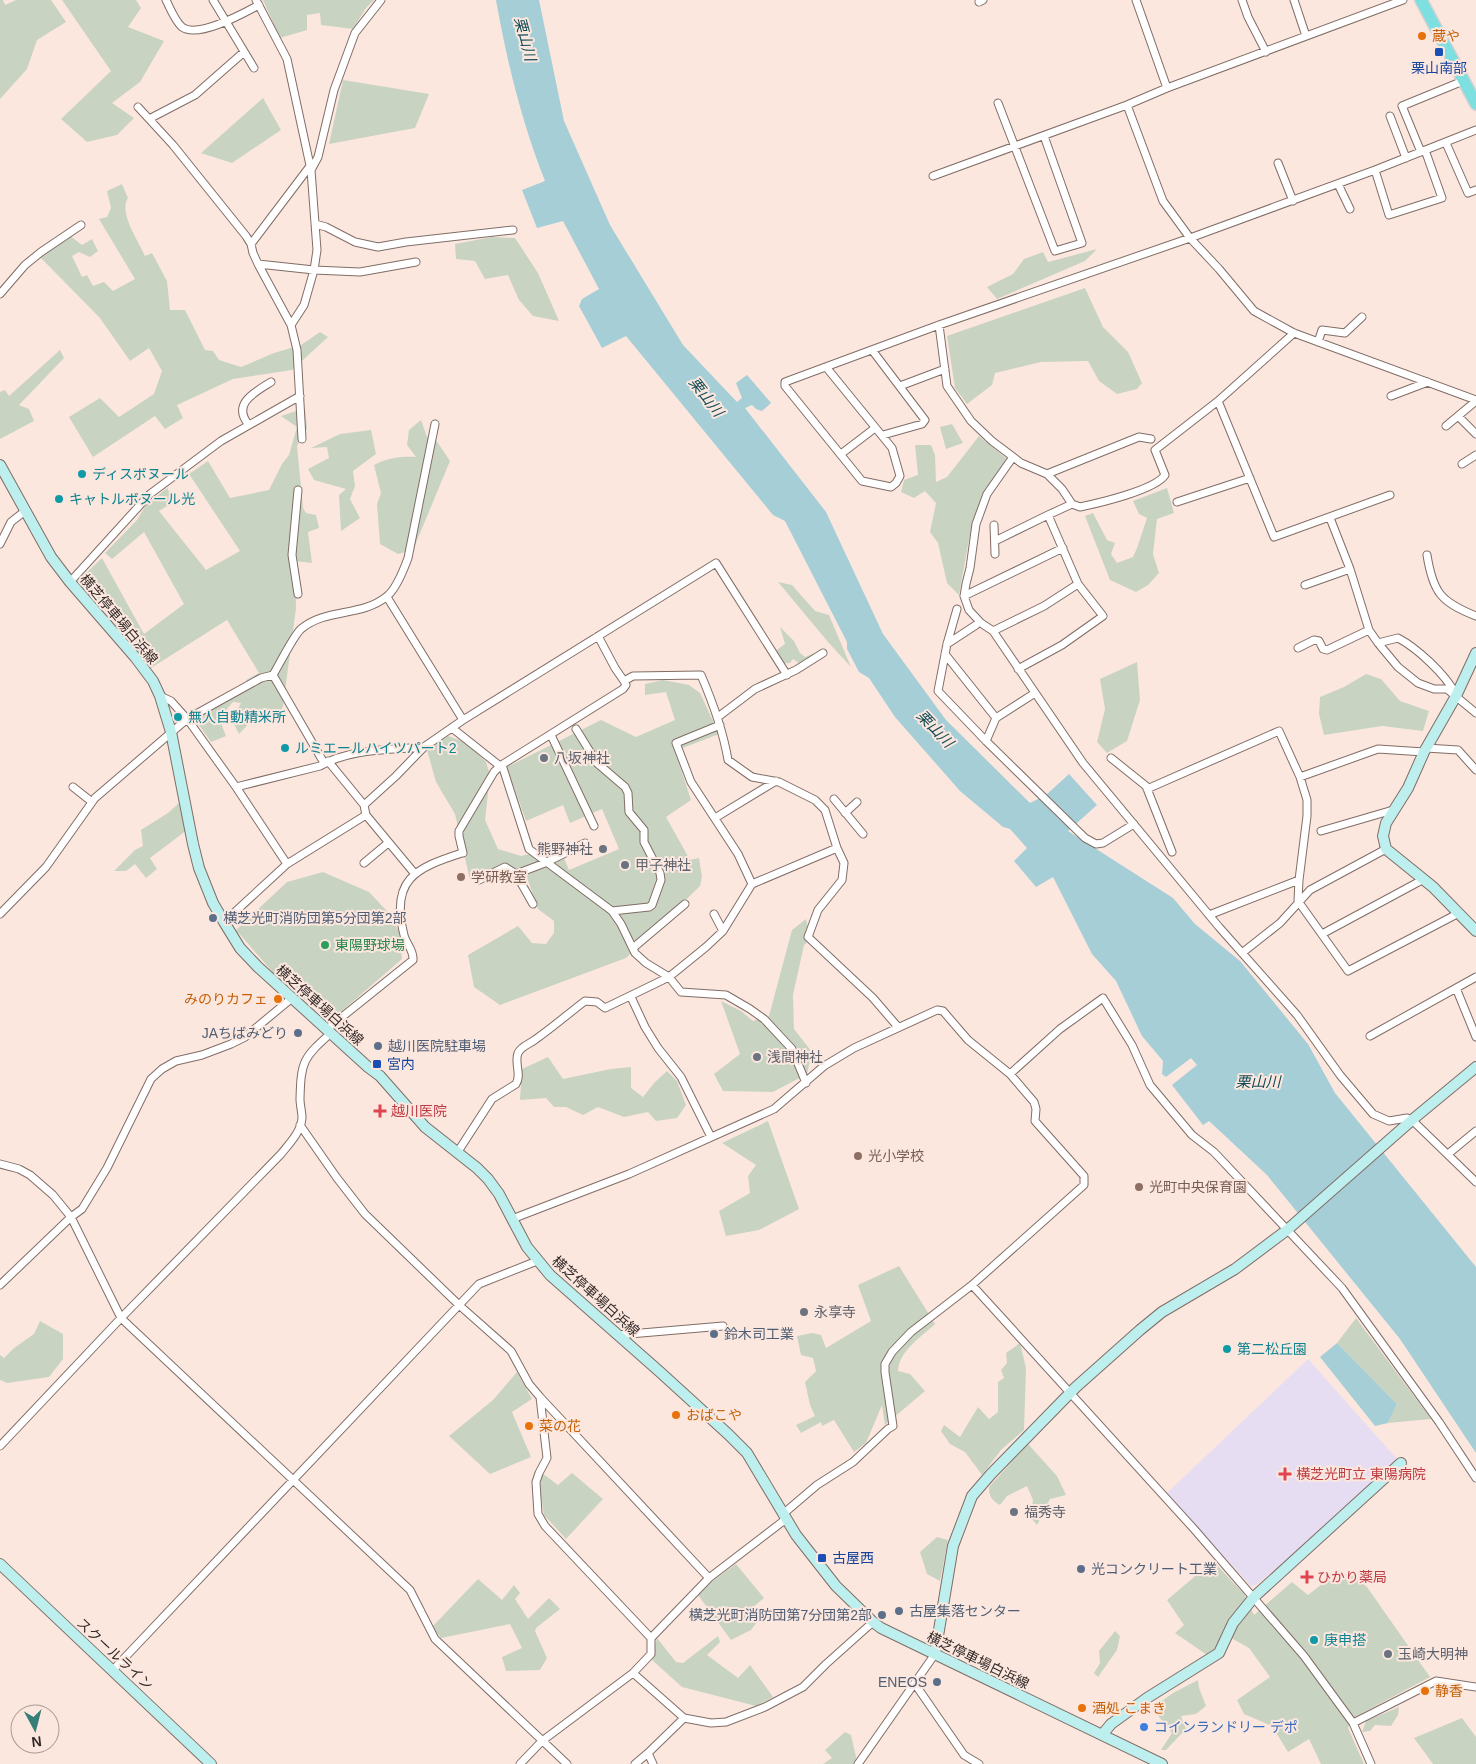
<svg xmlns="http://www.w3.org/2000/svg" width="1476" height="1764" viewBox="0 0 1476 1764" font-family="Arial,'Noto Sans JP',sans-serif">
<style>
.medical{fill:#e7ddf2}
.green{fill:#c8d4c1}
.water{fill:#a5ced7}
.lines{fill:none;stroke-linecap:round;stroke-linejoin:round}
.street-casing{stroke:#806d66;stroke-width:9}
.secondary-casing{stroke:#806d66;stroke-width:12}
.primary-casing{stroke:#d2d0d0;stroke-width:14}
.street{stroke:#fff;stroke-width:7}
.secondary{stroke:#beefef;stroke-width:10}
.primary{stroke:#7ddfe0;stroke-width:11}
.food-dot{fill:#e8710a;stroke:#fce7df;stroke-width:2}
.transit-dot{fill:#1a4fb4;stroke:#fce7df;stroke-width:2}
.culture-dot{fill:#0f9aa8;stroke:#fce7df;stroke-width:2}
.worship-dot{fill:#6b7280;stroke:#fce7df;stroke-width:2}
.education-dot{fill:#8d6e63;stroke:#fce7df;stroke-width:2}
.service-dot{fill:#5c6f8a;stroke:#fce7df;stroke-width:2}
.leisure-dot{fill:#2e9e5b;stroke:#fce7df;stroke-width:2}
.health-dot{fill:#e0444e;stroke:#fce7df;stroke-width:2}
.shop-dot{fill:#3f7fe0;stroke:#fce7df;stroke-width:2}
.labels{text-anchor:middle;stroke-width:4;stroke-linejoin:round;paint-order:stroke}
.food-label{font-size:14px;fill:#c56008;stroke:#fce7df;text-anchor:start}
.transit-label{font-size:14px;fill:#164399;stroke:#fce7df;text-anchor:start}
.culture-label{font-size:14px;fill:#0d838f;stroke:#fce7df;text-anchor:start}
.street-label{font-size:14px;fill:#322a28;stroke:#fce7df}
.worship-label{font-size:14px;fill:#5b616d;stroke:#fce7df;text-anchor:start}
.education-label{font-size:14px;fill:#785e54;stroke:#fce7df;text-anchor:start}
.service-label{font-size:14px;fill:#4e5e75;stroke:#fce7df;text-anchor:start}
.leisure-label{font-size:14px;fill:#27864d;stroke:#fce7df;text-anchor:start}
.health-label{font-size:14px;fill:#be3a42;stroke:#fce7df;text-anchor:start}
.shop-label{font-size:14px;fill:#366cbe;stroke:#fce7df;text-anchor:start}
.water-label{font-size:15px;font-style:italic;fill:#114c57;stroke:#fce7df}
</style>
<rect width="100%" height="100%" fill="#fce7df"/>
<path class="medical" d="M1308,1359L1398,1460L1291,1556L1256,1585L1251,1586L1166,1494Z"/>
<path class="green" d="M0,0H3L5,5L16,0H51L66,22L37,40L27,69L0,99Z
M62,0H136L141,8L128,27L164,41L140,82L112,103L134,118L117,135L87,142L61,119L111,71Z
M263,0H374L366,8L353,29L321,25L320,13L307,15V30L280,38Z
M343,80L429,94L415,128L329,144Z
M263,98L281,130L232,163L201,153Z
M122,184L128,198C118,212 139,242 145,256L152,253L167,281L170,310H185L205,350L213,351L219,360L241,367L274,353L301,345L320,332L328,337L292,370L233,379L177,405L183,418L165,429L155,416L93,457L69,417L100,398L119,417L154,394L162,371L149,348L130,361L100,318L40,257L69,235L82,245L92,239L98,251L90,257L79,252L72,256L82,277L87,275L93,286L104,282L113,291L135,279L99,219L107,217L111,208L107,191Z
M492,237L515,238L538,273L559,321L533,316L519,300L508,275L485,279L475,261L456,259L455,244Z
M1097,249L1085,261L997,299L987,287L1013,274L1024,259L1043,252L1048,262Z
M1085,288L1103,327L1128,352L1142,383L1137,389L1117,394L1099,381L1088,361L1041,362L995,373L992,385L967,404L955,388L947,336Z
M60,350L64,358L19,405L29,409L34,421L0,439V392L5,390L9,396Z
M305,408L307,428L297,446L303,508L306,513L316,515L319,528L308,532L312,563L295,561L296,608L283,706L277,720L255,717L239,734L232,720L241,703L233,702L219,718L226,736L211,742L194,718L249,688L246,680L259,673L227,620L151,668L80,579L102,558L144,634L184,604L144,532L112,559L105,553L137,520L146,505L167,488L175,501L159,511L206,570L240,551L189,474L208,461L230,498L269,490L282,464L289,455L297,427L281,416Z
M421,420L427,437H434L450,461L413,550L398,554L380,544L377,504L381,493L374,465C387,458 401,456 416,457L407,445L409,430Z
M952,424L963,443L946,449L940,427Z
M371,430L376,454L353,471L355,486L350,499L360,518L341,531L339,495L346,489L314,480L308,469L329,458L327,447L311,448L340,434Z
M979,436L1007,459L983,495L969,539L959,595L947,583L938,543L930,532L936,503L925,491L914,498L901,492L904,480L918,475L915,445H931L935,455L936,482L947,477Z
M1167,488L1174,513L1157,519L1153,554L1159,573L1148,585L1136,592L1110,580L1085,516L1093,513L1107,540L1115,543L1111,554L1117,563L1133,557L1137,548L1147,518L1139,514L1133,501Z
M778,582L792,585L815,611L829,615L851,667L828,642Z
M780,627L794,641L800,653L805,657L814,653L810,666L806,668L793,659L790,663L778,664L774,652L785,644Z
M1137,662L1140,700L1127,741L1107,753L1097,742L1105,709L1100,679Z
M1366,674L1381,679L1400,701L1429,711L1423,731L1382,726L1324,735L1319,714L1320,697L1344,687Z
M663,680L689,685L700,693L719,734L675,751L691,800L666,817L690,860L699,858L702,877L700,886L626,958L500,1005L474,987L468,955L518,926L532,943L546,944L554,933V921L538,909L525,872L470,880L455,814L436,782L427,750L448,736L467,743L486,762L490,775L485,820L498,849L521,856L559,846L569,870L619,849L602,809L570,823L563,805L526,821L507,767L601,720L636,737L675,720L666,692L645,695V684Z
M181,801L187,830L150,858L157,869L146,878L135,864L126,871H114L135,850L143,846L141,830L168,813Z
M323,872L369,892L386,910L399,931L402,959L336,1016L326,1017L277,977L236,930L287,882Z
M806,919L811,939L804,945L793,995L794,1029L812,1052L807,1074L773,1092L723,1091L714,1074L740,1054L721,1001L741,1011L753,1021L769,1016L792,930Z
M548,1057L563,1079L611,1069L631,1067V1088L643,1097L654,1083L667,1071L677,1081L686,1105L677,1118L656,1121L648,1112L624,1117L598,1107L583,1115L566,1107H554L546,1098L520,1100L522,1069Z
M768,1121L799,1209L759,1230L726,1236L719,1211L750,1193L748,1176L756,1165L722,1143Z
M899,1266L935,1324C921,1337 899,1351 898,1371L910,1374L925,1391L885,1425L882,1405L866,1443L854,1452L834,1420L822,1426L821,1422L801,1433L796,1425L815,1416L810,1405L805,1382L816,1371L813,1358L801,1355L797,1336L812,1333L821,1335L826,1348L871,1321L858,1285Z
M1356,1318L1431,1419L1388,1423L1397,1404L1337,1343Z
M40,1321L63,1334V1359L49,1377L7,1383L0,1380V1355L4,1358L14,1348L34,1334Z
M1020,1343L1026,1368L1024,1430L1001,1450L982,1475L965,1452L950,1444L941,1431L944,1425L960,1437L978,1407L989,1419L998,1412V1382L1004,1378L1001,1370L1007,1363L1006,1353Z
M517,1372L532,1399L512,1412L531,1457L490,1474L449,1436L493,1400Z
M1028,1444L1057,1476L1066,1495L1050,1499L1037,1525L1031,1518L1033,1500L1027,1486L1007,1496L1000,1505C991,1500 989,1496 989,1487Z
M542,1473L558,1485L572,1473L603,1499L566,1539L544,1515L540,1491Z
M937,1537L948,1540L940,1581L927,1574L920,1552Z
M1213,1561L1244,1594L1254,1615L1292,1582L1308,1595L1336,1573L1353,1576L1367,1587L1430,1677L1353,1718L1348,1728L1364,1764H1321L1309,1739L1288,1752L1272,1726L1244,1714L1237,1700L1270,1677L1249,1648L1224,1634L1219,1647L1207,1655L1175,1633L1184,1625L1167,1600Z
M736,1564L764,1598L752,1608L757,1622L751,1630L731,1640L698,1595L714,1580Z
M478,1579L502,1600L514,1585L520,1593L515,1599L528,1619L549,1598L560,1609L536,1628L535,1631L547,1658L540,1670L506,1671L502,1657L522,1648L510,1624L441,1638L432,1627Z
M1115,1631L1120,1636L1117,1650L1098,1677L1094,1673L1100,1663L1099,1651Z
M718,1636L720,1642L707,1655L738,1678L750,1665L773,1697L756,1706L682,1687L652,1660L657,1638L676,1662L683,1663Z
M1198,1680L1199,1688L1206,1706L1196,1714L1181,1716L1186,1729L1166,1750H1161L1172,1733L1152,1708L1173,1693Z
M1399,1707L1398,1715L1391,1726L1375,1725L1370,1731L1362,1732L1366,1721Z
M1462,1718L1476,1737V1764H1433L1414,1738Z
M845,1732L851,1735L857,1761L855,1764H823L832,1758L825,1750Z"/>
<path class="water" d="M496,0H539L564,121L610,225L683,345L737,402L742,398L736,383L747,375L771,403L762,411L756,409L752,405L745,408L826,512L883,634L946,720L1030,803L1046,795L1069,774L1097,805L1068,831L1173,898L1195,924L1240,961L1308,1044L1335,1093L1476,1267V1453L1400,1339L1267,1175L1209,1121L1203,1125L1172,1085L1197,1065L1191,1058L1166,1077L1162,1074L1163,1061L1142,1036L1116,981L1092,954L1053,877L1036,887L1014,861L1027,848L1010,829L1003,827L960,791L895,717L869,678L859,672L847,649V642L785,521L773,515L626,336L602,348L579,306L582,299L599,289L563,221L537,228L522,190L545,181C522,123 507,62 496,0Z
M1337,1343L1397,1404L1388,1423L1375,1426L1320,1357Z"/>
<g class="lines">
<defs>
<path id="street" d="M166,0C170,8 175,21 182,27C198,39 244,13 259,5
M213,0L254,68
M256,0L287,59L311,170L317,250L314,270L304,305L291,325
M1136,0L1167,88
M1242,0L1248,17L1266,52
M1294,0L1306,36
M979,2L983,0
M998,103L1055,251L1082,243L1044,136
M1127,105L1163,201L1190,238L1219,269L1254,311L1294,333L1476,400
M138,107L173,145L246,236L251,244L253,253L258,264L291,325L297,350L302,439
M1390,116L1406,158
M149,119L195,95L244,52
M1446,143L1468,193L1476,190
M1421,152L1402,106L1463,81
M1278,163L1293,201
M311,170L318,157L334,90L355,33L381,0
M1375,170L1389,215L1442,198L1425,150
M933,176L1127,105L1167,88L1403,0
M1338,184L1350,209
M315,224L326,227L355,242L378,247L406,242L513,230
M251,244L310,166
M258,264L314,270L360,272L416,262
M0,294L25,265L41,252L81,225
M939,325L947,386L971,421L992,441L1021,463L1047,474L1062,489L1072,504L1080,507C1099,503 1155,490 1165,475L1155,450L1218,401L1294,333
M1318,342L1322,330L1345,333L1362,317
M872,350L925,420L922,424L883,435
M826,367L892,448L900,476L896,483L891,487L862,481L785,386V382L939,325L1190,238L1375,170L1476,130
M900,386L945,369
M1391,396L1428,382
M1218,401L1274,537L1390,495
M1458,416L1476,434
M249,425C231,404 255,392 271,382
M1446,426L1476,401
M841,454L875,428
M1013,457L987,494L976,524L970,568L966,584L964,596L969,610L981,623L993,631L1083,763L1219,927L1297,1015L1340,1075L1373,1114L1389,1121L1407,1118L1412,1120L1476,1182
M1462,464L1476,455
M1047,474L1139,437L1151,439
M1177,502L1250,478
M1330,518L1350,569L1369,630L1378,643L1398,667L1418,683L1434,689H1447L1476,713
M994,525L995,554
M995,541L1048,515
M0,544L11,522L25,511
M1427,555C1433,593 1441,602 1476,616
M70,582L150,494L221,441L300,396
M1305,585L1350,569
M298,594L292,555L298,490
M964,596L1063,548
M387,597L463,720
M957,609L947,644L938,691L986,741L1085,838L1096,844L1103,843L1134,824
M993,631L1044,606L1078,584
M598,636L615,668L624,681L633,676L701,675C713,703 723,730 728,760L752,777L779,782L815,800L825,810L837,848L844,863L842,880L818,910L808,937L873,998L898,1027
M1378,643L1398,638C1417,648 1445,674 1455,693
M947,644L976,625
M1298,648L1314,640L1319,641L1323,649L1327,650L1369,630
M945,654L996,718
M1018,669L1062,645L1103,616L1078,584L1048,515L1072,504
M160,696L171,701L188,720L236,787L287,864
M718,717L755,689L796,670L823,653
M720,725L676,743L691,782L738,854L752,884
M452,728L500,766L623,689L626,685L624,681
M576,729L597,763L625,787L628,793L629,812L644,830V842L660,873L661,880L652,905L649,907L612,911
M551,735L594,826
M986,741L996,718L1035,693
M1426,748L1458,750L1476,770
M1111,758L1146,786L1172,852
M324,763L273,675C279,665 294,635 301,629C326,608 361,617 386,597C396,590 404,569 408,558L435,424
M1300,777L1307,800V816L1299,880L1298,901L1348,971L1459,913
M73,787L92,802
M236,787L320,766C351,748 390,750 424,747
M1147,789L1279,731L1300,777L1378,749L1424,752
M834,799L863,834
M364,805L396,776L424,747L463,720L716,563L787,675
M845,813L857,802
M366,815L415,874
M715,818L776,781
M1321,831L1393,810
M463,853L459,836V831L494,772L500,766L503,768L529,849L612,911L621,924L635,953L646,963L669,977L681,992L726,995L750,1009L764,1019L792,1049L806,1083
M364,863L388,843
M516,874L545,863L585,843
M479,880L505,867L516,874L533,904
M0,914L46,867L95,798L187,719L261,678L273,675
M714,914L723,931
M1209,915L1299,880
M224,922L287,864L366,815L364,805L328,761
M1322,934L1424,879
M633,948L685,904
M1242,953L1280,923L1310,890L1386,849
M1456,988L1476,1037
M631,997L645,1027L658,1048L681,1077L711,1137
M327,1029L413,960C414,950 406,944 404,935C390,880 415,868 462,853
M1370,1036L1476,977
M1010,1074L1060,1029L1103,998L1132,1045L1150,1085L1192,1135L1214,1152L1342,1288L1439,1422L1476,1478
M300,1125L337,1178L365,1214L459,1305L511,1351L529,1384L540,1397L709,1578
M457,1153L492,1099L516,1084C522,1075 514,1063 518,1053C521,1046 530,1044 536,1039C553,1027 568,1014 585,1001L597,1002L605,1008L669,977L706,947L723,931L752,884L837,848
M1448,1154L1476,1131
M0,1164L19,1169L30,1175L53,1195L71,1217L121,1318L410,1590L435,1639L567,1764
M512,1219L629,1174L774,1109L824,1066L854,1048L937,1010L943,1011L968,1040L1010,1074L1034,1102L1036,1109L1035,1121L1084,1176V1185L972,1285L911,1332L892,1352L885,1364V1372L893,1426L888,1429L853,1462L817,1485L783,1514
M0,1285L71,1217L82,1209L107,1168L151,1079L162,1069L176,1061L202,1055L231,1044L245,1037L292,998
M972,1285L1194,1529L1304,1656L1353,1723L1371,1764
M618,1335L723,1326
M540,1397L547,1458L539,1473L536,1482L538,1514L545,1526L651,1638
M0,1446L121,1318L281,1154C289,1144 301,1132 302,1118C302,1112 300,1105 300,1099C301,1061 303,1058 331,1033
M113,1670L479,1284L537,1261
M633,1673L684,1718L711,1723L726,1722L765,1707L803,1687L826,1664L873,1622
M915,1684L964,1755L979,1764
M1353,1723L1436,1681L1476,1687
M520,1764L542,1741L633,1673L651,1654V1638L709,1578L786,1519
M635,1764L648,1753
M653,1764L648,1753L684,1718
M858,1764L935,1654"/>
<path id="secondary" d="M0,465L51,557L70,582L135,657L153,681L160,696L171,732L193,844L199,868L213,903L224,922L240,948L258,967L368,1067L380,1076L425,1127L477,1168L488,1179L499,1194L527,1247L550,1275L660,1372L728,1434L747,1453L796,1535L836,1586L873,1622L881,1628L1162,1764
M1476,653L1456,696L1424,752L1408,788L1386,823L1383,836L1386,849L1433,887L1476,931
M0,1564L211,1764
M935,1654L953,1546L972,1496L991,1474L1076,1387L1140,1330L1162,1312L1235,1269L1287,1230L1412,1120L1476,1067
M1102,1735L1111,1724L1147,1698L1219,1653L1233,1623L1254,1597L1401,1463"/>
<path id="primary" d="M1421,0L1476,104"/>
</defs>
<use href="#street" class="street-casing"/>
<use href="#secondary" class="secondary-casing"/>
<use href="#primary" class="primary-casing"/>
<use href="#street" class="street"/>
<use href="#secondary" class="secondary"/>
<use href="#primary" class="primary"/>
</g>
<g class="food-dot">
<circle cx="1422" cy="36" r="5"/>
<circle cx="278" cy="999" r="5"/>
<circle cx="676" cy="1415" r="5"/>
<circle cx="529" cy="1426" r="5"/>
<circle cx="1425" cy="1691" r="5"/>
<circle cx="1082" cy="1708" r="5"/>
</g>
<g class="transit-dot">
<rect x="1434" y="47" width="10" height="10" rx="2.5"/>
<rect x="372" y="1059" width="10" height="10" rx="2.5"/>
<rect x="817" y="1553" width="10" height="10" rx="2.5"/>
</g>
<g class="culture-dot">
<circle cx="82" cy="474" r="5"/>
<circle cx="59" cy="499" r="5"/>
<circle cx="178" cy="717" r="5"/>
<circle cx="285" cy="748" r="5"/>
<circle cx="1227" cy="1349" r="5"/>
<circle cx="1314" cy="1640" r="5"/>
</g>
<g class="worship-dot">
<circle cx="544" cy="758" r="5"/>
<circle cx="603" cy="849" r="5"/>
<circle cx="625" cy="865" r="5"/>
<circle cx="757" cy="1057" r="5"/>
<circle cx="804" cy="1312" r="5"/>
<circle cx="1014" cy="1512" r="5"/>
<circle cx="1388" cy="1654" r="5"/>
</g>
<g class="education-dot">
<circle cx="461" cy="877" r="5"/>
<circle cx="858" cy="1156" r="5"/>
<circle cx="1139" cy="1187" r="5"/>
</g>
<g class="service-dot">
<circle cx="213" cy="918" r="5"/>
<circle cx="298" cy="1033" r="5"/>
<circle cx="378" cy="1046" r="5"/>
<circle cx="714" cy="1334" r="5"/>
<circle cx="1081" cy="1569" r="5"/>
<circle cx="899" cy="1611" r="5"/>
<circle cx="882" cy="1615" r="5"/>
<circle cx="937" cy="1682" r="5"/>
</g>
<circle class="leisure-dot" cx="325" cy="945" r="5"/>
<g class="health-dot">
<path d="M377.5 1103.5h5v5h5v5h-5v5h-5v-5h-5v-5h5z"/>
<path d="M1282.5 1466.5h5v5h5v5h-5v5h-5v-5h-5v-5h5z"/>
<path d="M1304.5 1569.5h5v5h5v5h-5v5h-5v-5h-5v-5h5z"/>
</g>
<circle class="shop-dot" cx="1144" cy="1727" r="5"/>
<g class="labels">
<g class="food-label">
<text x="1432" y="41">蔵や</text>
<text x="268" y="1004" text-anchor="end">みのりカフェ</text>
<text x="686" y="1420">おばこや</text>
<text x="539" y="1431">菜の花</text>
<text x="1435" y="1696">静香</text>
<text x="1092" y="1713">酒処 こまき</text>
</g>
<g class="transit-label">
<text x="1439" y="73" text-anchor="middle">栗山南部</text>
<text x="387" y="1069">宮内</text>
<text x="832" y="1563">古屋西</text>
</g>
<g class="culture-label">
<text x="92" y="479">ディスボヌール</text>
<text x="69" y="504">キャトルボヌール光</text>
<text x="188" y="722">無人自動精米所</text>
<text x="295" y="753">ルミエールハイツパート2</text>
<text x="1237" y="1354">第二松丘園</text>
<text x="1324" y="1645">庚申搭</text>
</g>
<g class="street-label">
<text transform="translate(119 619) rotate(50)" y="5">横芝停車場白浜線</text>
<text transform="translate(320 1005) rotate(42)" y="5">横芝停車場白浜線</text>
<text transform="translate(596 1296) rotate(42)" y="5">横芝停車場白浜線</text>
<text transform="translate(115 1654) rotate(43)" y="5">スクールライン</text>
<text transform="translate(978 1660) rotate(26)" y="5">横芝停車場白浜線</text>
</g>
<g class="worship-label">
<text x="554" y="763">八坂神社</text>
<text x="593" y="854" text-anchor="end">熊野神社</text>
<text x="635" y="870">甲子神社</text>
<text x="767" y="1062">浅間神社</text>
<text x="814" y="1317">永享寺</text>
<text x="1024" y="1517">福秀寺</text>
<text x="1398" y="1659">玉崎大明神</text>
</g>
<g class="education-label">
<text x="471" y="882">学研教室</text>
<text x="868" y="1161">光小学校</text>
<text x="1149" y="1192">光町中央保育園</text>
</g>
<g class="service-label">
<text x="223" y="923">横芝光町消防団第5分団第2部</text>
<text x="288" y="1038" text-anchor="end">JAちばみどり</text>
<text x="388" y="1051">越川医院駐車場</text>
<text x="724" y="1339">鈴木司工業</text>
<text x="1091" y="1574">光コンクリート工業</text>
<text x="909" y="1616">古屋集落センター</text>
<text x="872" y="1620" text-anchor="end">横芝光町消防団第7分団第2部</text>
<text x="927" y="1687" text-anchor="end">ENEOS</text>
</g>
<g class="leisure-label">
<text x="335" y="950">東陽野球場</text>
</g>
<g class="health-label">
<text x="391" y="1116">越川医院</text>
<text x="1296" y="1479">横芝光町立 東陽病院</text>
<text x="1317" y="1582">ひかり薬局</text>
</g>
<g class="shop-label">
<text x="1154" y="1732">コインランドリー デポ</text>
</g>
<g class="water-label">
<text transform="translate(525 39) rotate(75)" y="5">栗山川</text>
<text transform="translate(706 397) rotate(52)" y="5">栗山川</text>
<text transform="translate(935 729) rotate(46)" y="5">栗山川</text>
<text x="1258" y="1087">栗山川</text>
</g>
</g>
<g transform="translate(35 1729) rotate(173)"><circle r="24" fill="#fce7df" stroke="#ab9b96"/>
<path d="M0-4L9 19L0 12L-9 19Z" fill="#367e78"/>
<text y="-8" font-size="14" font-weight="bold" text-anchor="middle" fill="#322a28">N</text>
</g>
</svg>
